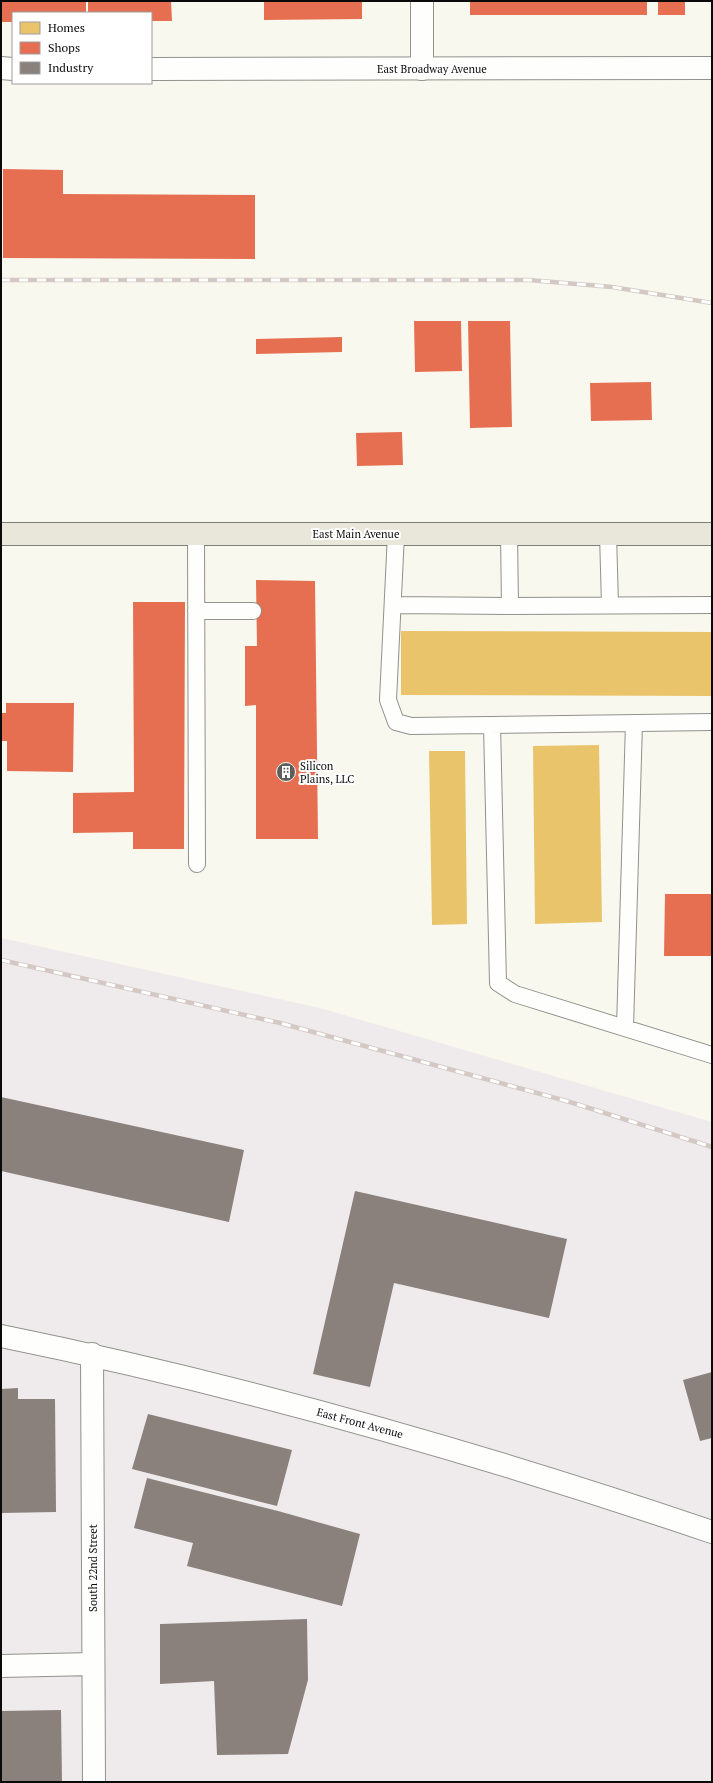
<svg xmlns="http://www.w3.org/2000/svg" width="713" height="1783" viewBox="0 0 713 1783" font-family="'PT Serif',serif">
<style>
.industrial{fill:#efeaeb}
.homes{fill:#e9c46a}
.shops{fill:#e76f51}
.industry{fill:#8a817c}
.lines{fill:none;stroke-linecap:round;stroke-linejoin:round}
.service-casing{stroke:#91918d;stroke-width:18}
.minor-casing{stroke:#91918d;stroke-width:24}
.tertiary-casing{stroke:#91918d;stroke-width:24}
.primary-casing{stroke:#7e7e7a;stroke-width:24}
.service{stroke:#fefefc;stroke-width:16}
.minor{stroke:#fefefc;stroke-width:22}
.tertiary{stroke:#fefefc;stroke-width:22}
.primary{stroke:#e9e7d9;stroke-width:22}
.rail-casing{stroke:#d3c8c4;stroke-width:4.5}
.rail{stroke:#fff;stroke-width:3;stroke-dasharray:9;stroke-linecap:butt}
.labels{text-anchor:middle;stroke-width:4;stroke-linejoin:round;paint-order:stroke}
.street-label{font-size:11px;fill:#0a0a0a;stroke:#fff}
.poi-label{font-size:11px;fill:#0a0a0a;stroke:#fff;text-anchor:start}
</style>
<rect width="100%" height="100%" fill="#f8f8ee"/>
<path class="industrial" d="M1,938L320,1008L712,1122V1782H1Z"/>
<path class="homes" d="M401,631L712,632V696L401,695Z
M599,745L602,922L535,924L533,746Z
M429,751H465L467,924L432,925Z"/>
<path class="shops" d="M1,1H86V13H13V22H1Z
M88,1H171L172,21H151V13H88Z
M264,1H362V19L264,20Z
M470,1H647V15H470Z
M658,1H685V15H658Z
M3,169L63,170V194L255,195V259L3,258Z
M414,321H461L462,371L415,372Z
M468,321H510L512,427L470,428Z
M342,337V352L256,354V339Z
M651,382L652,420L591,421L590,383Z
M402,432L403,465L357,466L356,433Z
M256,580L315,581L318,839H256V705L245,706V646H257Z
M133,602H185L184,849H133V832L73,833V793L134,792Z
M6,703H74L73,772L7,771V741H1V713H6Z
M665,894H712V956H664Z"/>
<path class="industry" d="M1,1097L244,1150L229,1222L1,1171Z
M355,1191L567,1239L549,1318L394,1283L370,1387L313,1374Z
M712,1372V1438L700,1441L683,1380Z
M18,1388V1399H55L56,1512L1,1513V1389Z
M148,1414L292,1450L277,1506L132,1469Z
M147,1478L278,1511L360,1534L342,1606L187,1566L193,1543L134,1528Z
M307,1619L308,1680L288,1754L217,1755L214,1681L160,1684V1624Z
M61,1710L62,1782H1V1711Z"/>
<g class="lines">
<defs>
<path id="service" d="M196,534L197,864
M396,534L388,700L396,722L411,726L712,722
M608,534L610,605
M393,605L510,606L509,534
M510,606L712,605
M196,611H253
M492,725L498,983L515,994L712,1055
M625,1028L634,723"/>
<path id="minor" d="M422,69V1
M1,1336C242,1385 479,1453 712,1532
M92,1354L94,1782
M1,1666L93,1664"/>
<path id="tertiary" d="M1,68L13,69
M151,69L712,68"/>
<path id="primary" d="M1,534H712"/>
</defs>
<use href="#service" class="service-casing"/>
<use href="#minor" class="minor-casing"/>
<use href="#tertiary" class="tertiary-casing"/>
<use href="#primary" class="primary-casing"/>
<use href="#service" class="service"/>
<use href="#minor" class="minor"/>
<use href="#tertiary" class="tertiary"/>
<use href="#primary" class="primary"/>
<defs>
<path id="rail" d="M1,280H529L612,287L712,303
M1,960L280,1023L570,1102L712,1147"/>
</defs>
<use href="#rail" class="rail-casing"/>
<use href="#rail" class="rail"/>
</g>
<defs>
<symbol id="building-disc" viewBox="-11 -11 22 22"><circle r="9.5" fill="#5d5d5a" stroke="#fff"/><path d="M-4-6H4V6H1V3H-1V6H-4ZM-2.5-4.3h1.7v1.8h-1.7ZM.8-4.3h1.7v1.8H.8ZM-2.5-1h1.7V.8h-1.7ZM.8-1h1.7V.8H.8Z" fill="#fff"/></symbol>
</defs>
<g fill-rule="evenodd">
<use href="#building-disc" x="275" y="761" width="22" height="22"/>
</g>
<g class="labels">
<g class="street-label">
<text x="432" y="73">East Broadway Avenue</text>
<text x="356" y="538">East Main Avenue</text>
<text transform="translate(360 1423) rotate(15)" y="4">East Front Avenue</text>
<text transform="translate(93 1568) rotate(-90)" y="4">South 22nd Street</text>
</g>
<g class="poi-label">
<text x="300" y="770">Silicon<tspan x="300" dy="13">Plains, LLC</tspan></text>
</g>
</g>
<rect width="713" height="1783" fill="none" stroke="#0a0a0a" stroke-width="4"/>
<rect x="12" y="12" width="140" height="72" fill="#ffffff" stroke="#9d9d9d"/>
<rect x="20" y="22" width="20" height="12" fill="#e9c46a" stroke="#9d9d9d"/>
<text x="48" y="32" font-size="12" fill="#0a0a0a">Homes</text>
<rect x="20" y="42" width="20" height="12" fill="#e76f51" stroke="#9d9d9d"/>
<text x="48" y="52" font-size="12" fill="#0a0a0a">Shops</text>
<rect x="20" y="62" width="20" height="12" fill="#8a817c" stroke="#9d9d9d"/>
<text x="48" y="72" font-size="12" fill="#0a0a0a">Industry</text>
</svg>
